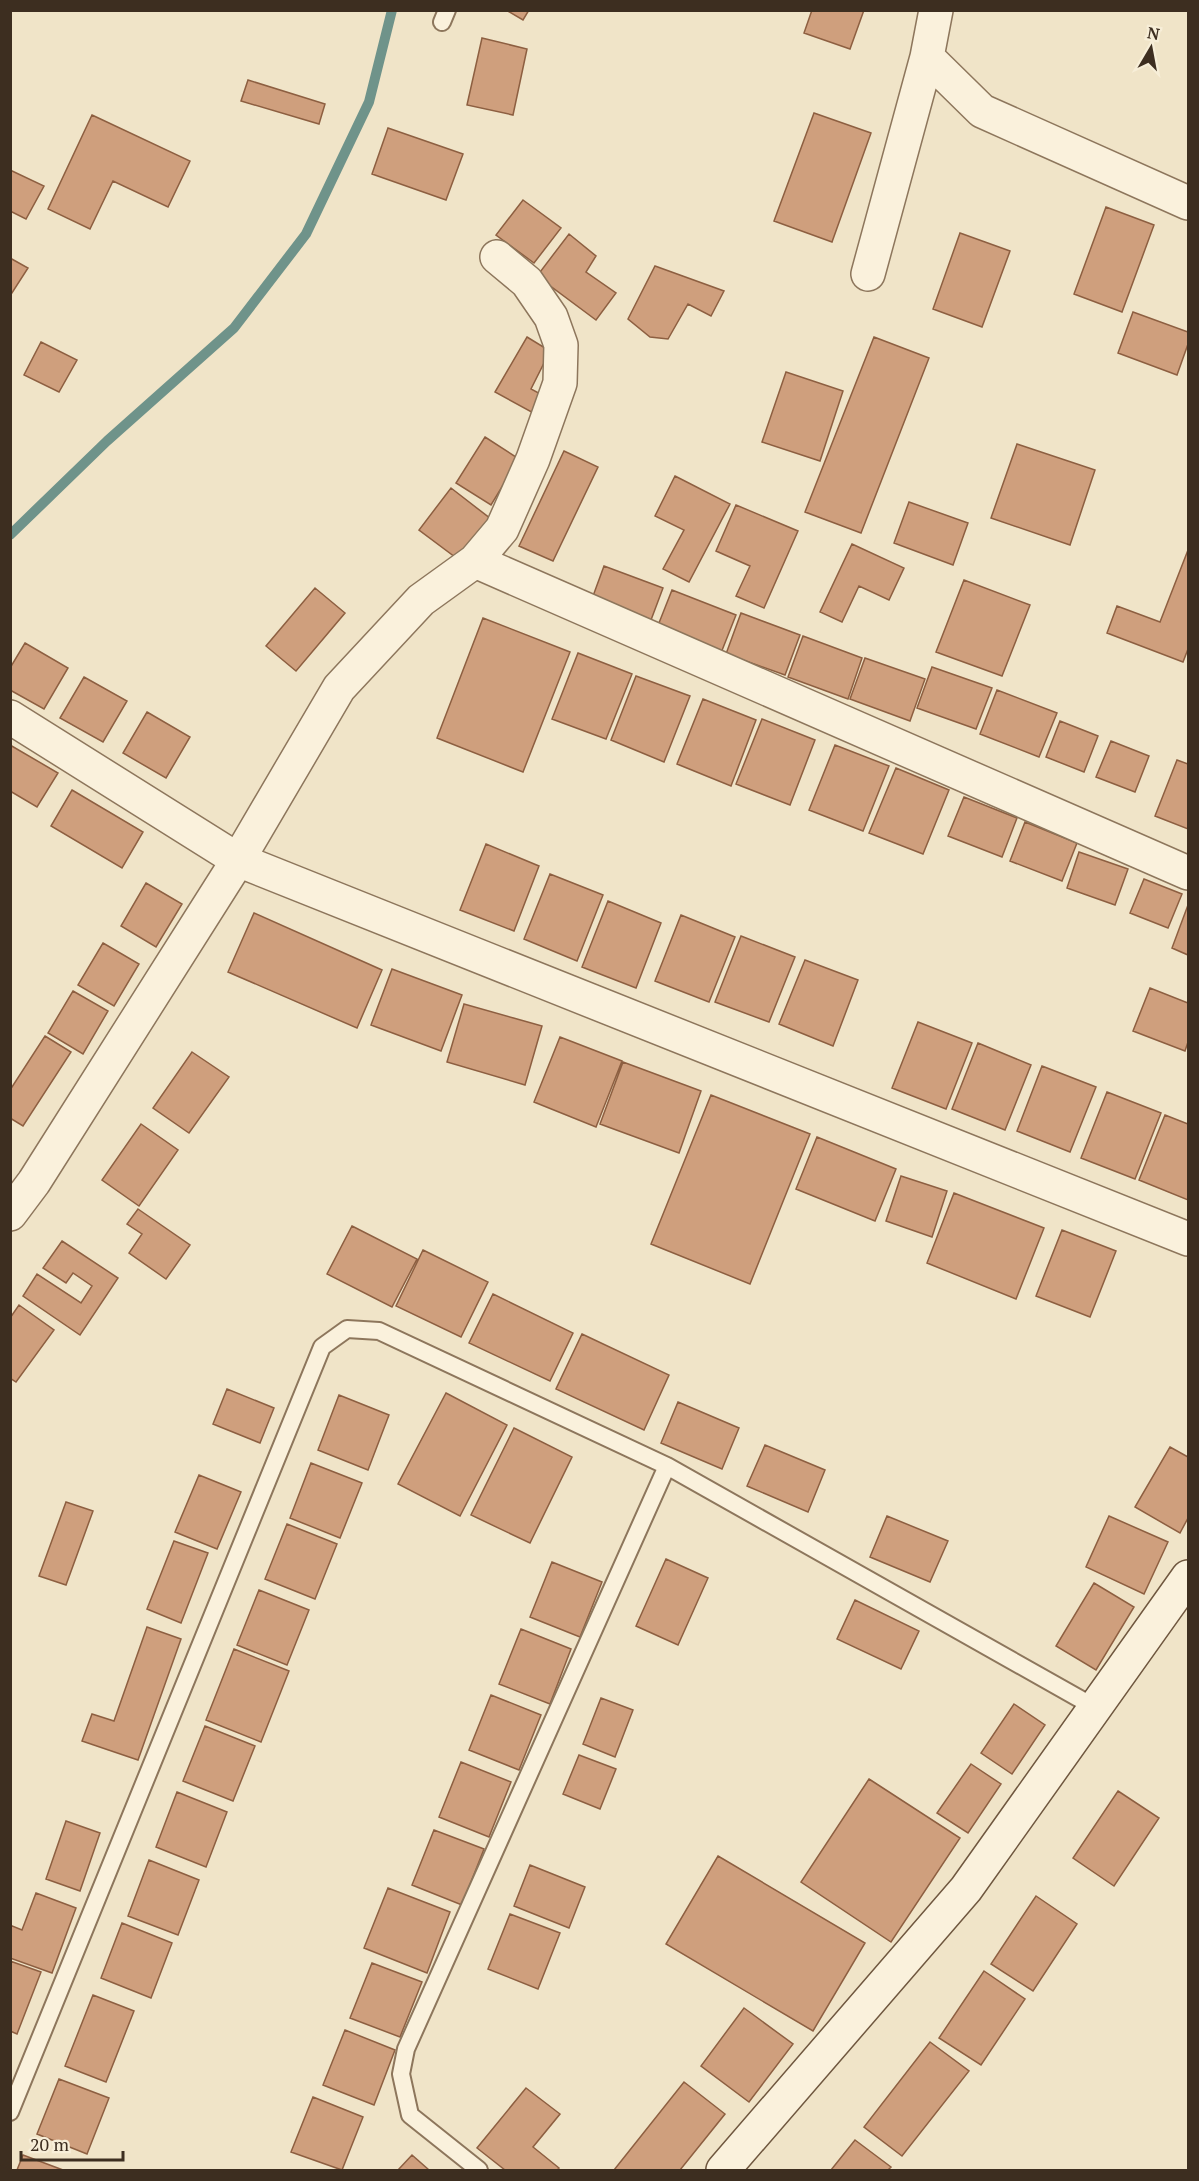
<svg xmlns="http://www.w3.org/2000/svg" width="1199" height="2181" viewBox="0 0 1199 2181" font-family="'PT Serif',serif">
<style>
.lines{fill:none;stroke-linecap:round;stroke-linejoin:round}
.stream{stroke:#6f938a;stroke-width:10}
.building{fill:#cf9f7d;stroke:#8d5f41;stroke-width:1.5}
.lane-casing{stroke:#8d765c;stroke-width:20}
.street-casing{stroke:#8d765c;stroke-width:36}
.secondary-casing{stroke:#6f573f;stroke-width:36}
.lane{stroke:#faf1dc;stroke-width:16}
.street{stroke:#faf1dc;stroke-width:33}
.secondary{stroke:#faf1dc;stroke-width:33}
</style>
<rect width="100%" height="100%" fill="#f0e4c8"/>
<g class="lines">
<path class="stream" d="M10,535L107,441L234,328L306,234L369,102L392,10"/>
</g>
<path class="building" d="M506,10H529L523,20Z
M812,10H864L850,49L804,33Z
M482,38L527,49L513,115L467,105Z
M248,80L325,104L319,124L241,101Z
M814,113L871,133L832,242L774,221Z
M92,115L190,161L168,207L113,181L90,229L48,209Z
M388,128L463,154L446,200L372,174Z
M10,170L44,186L26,219L10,211Z
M523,200L561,228L534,263L496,235Z
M1106,207L1154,225L1122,312L1074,294Z
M960,233L1010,251L982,327L933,309Z
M569,234L596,256L586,272L616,293L596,320L537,276Z
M10,258L28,268L10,296Z
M655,266L724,291L711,316L688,304L668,339L650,337L628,319Z
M1133,312L1188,332V344L1177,375L1118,353Z
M527,337L550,351L531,389L546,397L537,415L495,392Z
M874,337L929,358L861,533L805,512Z
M41,342L77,360L59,392L24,375Z
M786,372L843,391L820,461L762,442Z
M485,437L519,459L491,505L456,483Z
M1017,444L1095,470L1070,545L991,518Z
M564,451L598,467L553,561L519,546Z
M675,476L730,504L689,582L663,569L684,530L655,516Z
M451,488L491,519L459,560L419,530Z
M909,502L968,523L953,565L894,543Z
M736,505L798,531L764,608L736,596L750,566L716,551Z
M852,544L904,568L889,600L859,586L842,622L820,612Z
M1188,550V649L1183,662L1107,633L1117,606L1160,622Z
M604,566L663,588L648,628L589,607Z
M964,580L1030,605L1002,676L936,652Z
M315,588L345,613L296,671L266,646Z
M672,590L736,615L719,658L655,633Z
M741,613L800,635L785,675L726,654Z
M483,618L570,652L523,772L437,738Z
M803,636L862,658L848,699L788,677Z
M25,643L68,668L44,709L10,690V668Z
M578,653L632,674L606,739L552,719Z
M865,658L925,679L910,721L850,699Z
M932,667L992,688L976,729L917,708Z
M636,676L690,696L664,762L611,740Z
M84,677L127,701L103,742L60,718Z
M997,690L1057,713L1039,757L980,734Z
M703,699L756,720L731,786L677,764Z
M147,712L190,737L166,778L123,753Z
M762,719L815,740L790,805L736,784Z
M1060,721L1098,736L1084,772L1046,757Z
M1111,741L1149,756L1135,792L1096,777Z
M10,745L58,773L37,807L10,791Z
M835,745L889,766L863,831L809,810Z
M1177,760L1188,764V829L1155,816Z
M896,768L949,790L923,854L869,833Z
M72,790L143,832L122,868L51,826Z
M964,797L1017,818L1002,857L948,836Z
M1025,822L1077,843L1062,881L1010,861Z
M486,844L539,866L514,931L460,910Z
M1079,852L1128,869L1115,905L1067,888Z
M550,874L603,895L577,961L524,939Z
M1144,879L1182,894L1168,928L1130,913Z
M146,883L182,904L156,947L121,926Z
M608,901L661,923L636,988L582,967Z
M1188,905V955L1172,948Z
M254,913L382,970L357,1028L228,972Z
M681,915L735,937L709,1002L655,981Z
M741,936L795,957L769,1022L715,1002Z
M103,943L139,964L114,1006L78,985Z
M805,960L858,980L833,1046L779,1024Z
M392,969L462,995L441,1051L371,1025Z
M1150,988L1188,1003V1042L1185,1051L1133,1031Z
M73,991L108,1011L83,1054L48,1033Z
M464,1004L542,1026L525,1085L447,1062Z
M918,1022L972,1043L946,1109L892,1088Z
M45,1036L71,1052L23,1126L10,1118V1090Z
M560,1037L622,1061L596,1127L534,1102Z
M978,1043L1031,1065L1005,1130L952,1109Z
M192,1052L229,1077L189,1133L153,1108Z
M623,1062L701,1091L679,1153L600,1124Z
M1042,1066L1096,1087L1070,1152L1017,1131Z
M1107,1092L1161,1113L1135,1179L1081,1158Z
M711,1095L810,1134L750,1284L651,1244Z
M1165,1115L1188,1124V1200L1139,1180Z
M141,1124L178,1150L139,1206L102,1180Z
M817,1137L896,1169L875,1221L796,1189Z
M901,1176L947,1191L932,1237L886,1221Z
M954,1193L1044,1228L1016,1299L927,1263Z
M138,1209L190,1245L166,1279L129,1253L142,1234L127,1224Z
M352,1226L417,1259L392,1307L327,1274Z
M1062,1230L1116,1251L1090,1317L1036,1296Z
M62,1241L118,1278L80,1335L23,1296L37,1274L81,1303L92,1286L73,1273L66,1283L43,1268Z
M423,1250L488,1282L461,1337L396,1306Z
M493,1294L573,1333L550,1381L469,1343Z
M19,1305L54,1330L16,1382L10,1378V1318Z
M582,1334L669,1375L644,1430L556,1389Z
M227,1389L274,1408L260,1443L213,1424Z
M446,1393L507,1425L460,1516L398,1484Z
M339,1395L389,1415L368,1470L318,1450Z
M678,1402L739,1428L722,1469L661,1443Z
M514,1428L572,1457L530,1543L471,1515Z
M765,1445L825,1470L808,1512L747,1486Z
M1170,1447L1188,1457V1518L1180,1533L1135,1507Z
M311,1463L362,1483L340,1538L290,1518Z
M199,1475L241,1492L217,1549L175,1532Z
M66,1502L93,1511L66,1585L39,1576Z
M887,1516L948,1541L930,1582L870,1557Z
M1109,1516L1168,1542L1144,1594L1086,1567Z
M287,1524L337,1544L315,1599L265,1579Z
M174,1541L208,1553L181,1623L147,1609Z
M666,1559L708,1578L678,1645L636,1626Z
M552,1562L602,1582L580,1637L530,1617Z
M1094,1583L1134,1607L1096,1670L1056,1646Z
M259,1590L309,1610L287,1665L237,1645Z
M855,1600L919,1631L901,1669L837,1639Z
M147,1627L181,1639L138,1760L82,1741L92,1714L114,1721Z
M521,1629L571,1649L550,1704L499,1684Z
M234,1649L289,1671L261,1742L206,1720Z
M491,1695L541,1715L519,1770L469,1750Z
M601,1698L633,1710L615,1757L583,1744Z
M1014,1704L1045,1725L1012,1774L981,1753Z
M205,1726L255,1746L233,1801L183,1781Z
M579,1755L616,1769L600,1809L563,1794Z
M461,1762L511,1782L489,1837L439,1817Z
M971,1764L1001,1784L968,1833L937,1813Z
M869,1779L960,1838L891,1942L801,1882Z
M1118,1791L1159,1818L1114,1886L1073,1858Z
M177,1792L227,1812L206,1867L156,1847Z
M66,1821L100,1833L80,1891L46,1879Z
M434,1830L484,1849L462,1905L412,1885Z
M718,1856L865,1943L813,2031L666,1944Z
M149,1860L199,1880L178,1935L128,1916Z
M530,1865L585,1887L569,1928L514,1906Z
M388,1888L450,1912L427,1973L364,1948Z
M36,1893L76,1908L52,1973L10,1958V1925L22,1930Z
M1036,1896L1077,1924L1033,1991L991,1964Z
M510,1914L560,1933L538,1989L488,1969Z
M122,1923L172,1943L151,1998L101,1978Z
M10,1961L41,1972L17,2034L10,2031Z
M372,1963L422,1982L400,2037L350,2018Z
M984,1971L1025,1999L981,2065L939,2038Z
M93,1995L134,2011L106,2082L65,2066Z
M744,2008L793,2044L749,2102L701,2066Z
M345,2030L395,2050L374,2105L323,2085Z
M930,2042L969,2071L902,2156L864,2127Z
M59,2079L109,2098L87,2154L37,2134Z
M684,2082L725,2114L680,2170H614Z
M526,2088L560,2114L533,2147L559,2168L557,2170H505L477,2148Z
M313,2097L363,2117L342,2170L291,2152Z
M855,2140L891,2167L888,2170H831Z
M23,2155L63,2170H17Z
M412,2155L429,2170H398Z"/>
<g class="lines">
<defs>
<path id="lane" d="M442,22L447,10
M10,2112L322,1347L347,1329L379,1331L667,1466L1096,1708
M479,2170L410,2115L401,2074L406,2049L667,1466"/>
<path id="street" d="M927,57L982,111L1188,203
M868,274L927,57L936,10
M475,561L1188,873
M10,717L238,860L1188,1239
M10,1214L34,1182L238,860L339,688L421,600L475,561L502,529L533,459L560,383L561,345L551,317L527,282L497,257"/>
<path id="secondary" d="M723,2170L966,1889L1188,1577"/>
</defs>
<use href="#lane" class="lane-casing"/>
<use href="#street" class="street-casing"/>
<use href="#secondary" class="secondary-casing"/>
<use href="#lane" class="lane"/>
<use href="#street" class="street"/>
<use href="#secondary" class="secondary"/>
</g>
<rect width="1199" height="2181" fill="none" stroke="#3d2e20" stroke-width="24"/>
<g transform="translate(1151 48) rotate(10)" stroke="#f7eed8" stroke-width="4.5" paint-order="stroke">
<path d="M0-4.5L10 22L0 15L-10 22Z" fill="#3d2e20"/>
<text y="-9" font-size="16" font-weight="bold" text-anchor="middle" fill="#3d2e20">N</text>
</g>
<path d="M21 2151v9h102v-9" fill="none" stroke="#3d2e20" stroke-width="3"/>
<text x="30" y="2151" font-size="18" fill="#3d2e20" stroke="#f7eed8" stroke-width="4.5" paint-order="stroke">20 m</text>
</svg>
